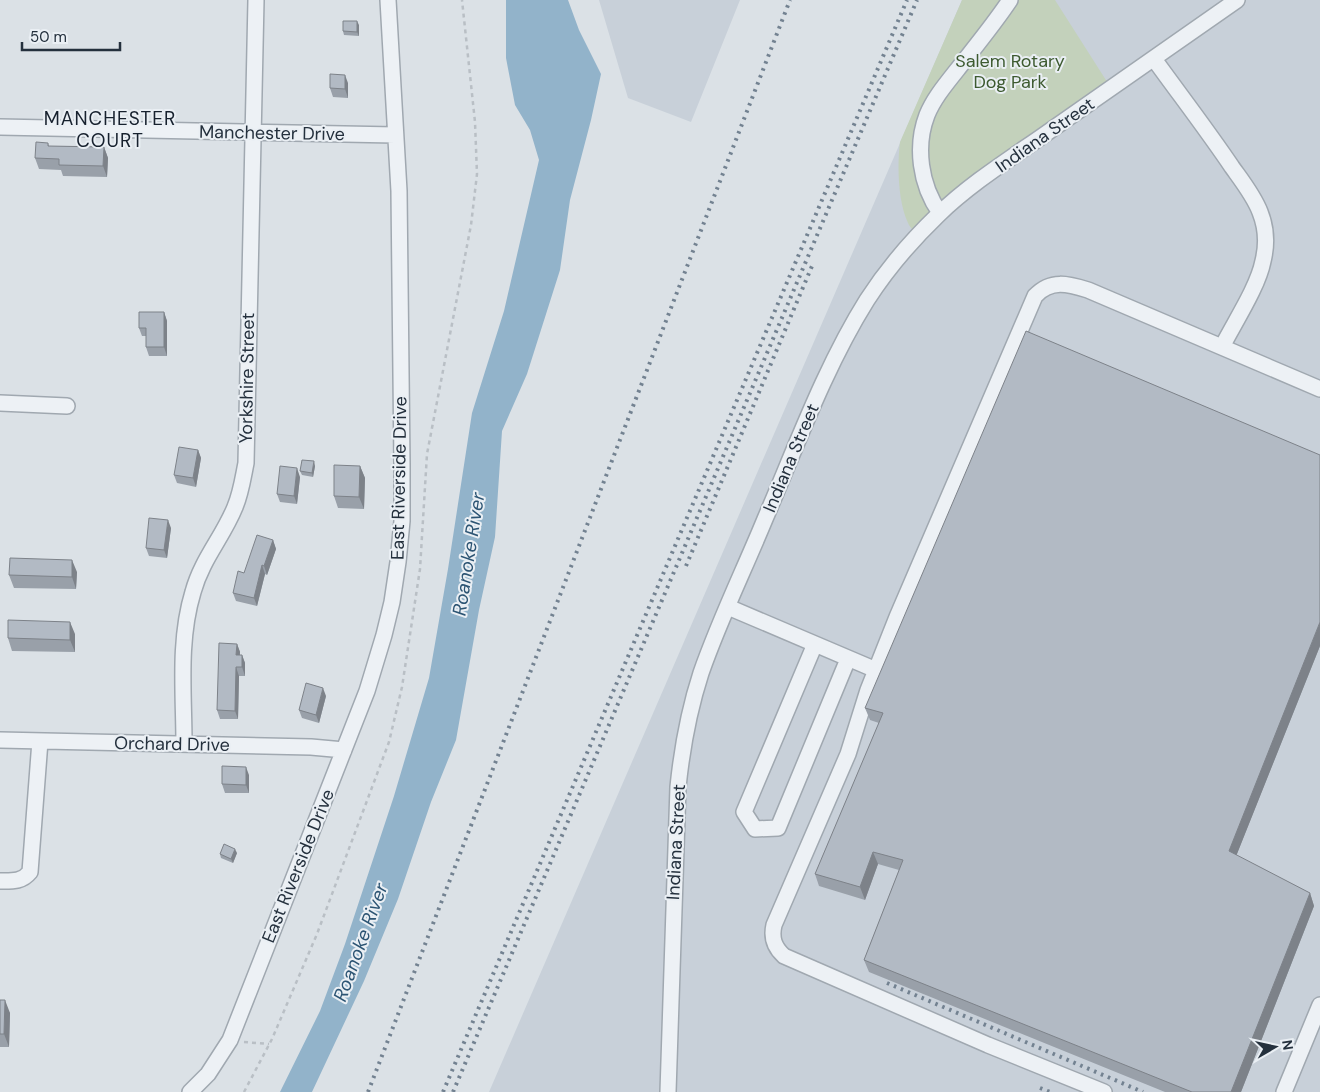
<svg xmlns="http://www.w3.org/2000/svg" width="1320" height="1092" viewBox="0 0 1320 1092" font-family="'DM Sans',sans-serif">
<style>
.built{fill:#c8d0d9}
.green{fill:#c3d1bb}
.water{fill:#92b3ca}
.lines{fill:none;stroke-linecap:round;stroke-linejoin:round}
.minor-casing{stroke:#a0a8b0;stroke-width:18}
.path{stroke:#b9bfc5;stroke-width:2.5;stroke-dasharray:4 4;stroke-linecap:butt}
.minor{stroke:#edf1f5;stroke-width:15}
.rail{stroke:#738291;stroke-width:4;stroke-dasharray:2.5 5;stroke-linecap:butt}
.wall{fill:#99a0a9}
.shaded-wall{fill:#7d8289}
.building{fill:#b2bac4;stroke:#7d8289}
.labels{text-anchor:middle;stroke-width:4;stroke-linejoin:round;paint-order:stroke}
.park-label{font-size:18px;fill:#3d5a30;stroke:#eaeff4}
.street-label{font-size:18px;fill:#24303d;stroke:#eaeff4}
.neighbourhood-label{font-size:19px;letter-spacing:1px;fill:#17212e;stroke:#eaeff4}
.water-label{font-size:19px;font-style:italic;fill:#2c5473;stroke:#eaeff4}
</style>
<rect width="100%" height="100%" fill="#dbe1e6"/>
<path class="built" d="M599,0H740L691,122L628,98Z
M962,0H1320V1092H489Z"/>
<path class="green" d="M962,0H1055L1111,88L918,235C915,232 910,228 908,223C898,202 897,166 900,142Z"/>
<path class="water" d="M506,0H568L579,30L601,74L591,120L570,200L560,270L527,374L502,431L495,537L479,610L456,740L431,802L398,899L364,981L312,1092H280L320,1011L345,944L394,796L429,678L448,569L472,413L504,311L539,160L530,130L515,105L506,58Z"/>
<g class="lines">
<defs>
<path id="minor" d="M1154,59C1180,95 1207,130 1232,167C1242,181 1254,196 1260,212C1266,227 1267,245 1263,261C1258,287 1234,323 1222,347
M0,127L395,135
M940,213C920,185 915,146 927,115C934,98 946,84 957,70C975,47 994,24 1010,0
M0,403L67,406
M728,607L876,670
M815,644L744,812L755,829L778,828L848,659
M0,740L311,747L344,750
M184,744C184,694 178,641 193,592C202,559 223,537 235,507C241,493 243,478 246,463L256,0
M0,881C12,881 22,882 30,872L40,741
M190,1092L208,1074L230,1040L367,691L384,635L392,602L398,562L402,521V465L399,191L388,0
M668,1092L678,787C682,748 689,710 701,673C719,621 744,570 765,519C796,447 825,367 867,300C887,269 911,241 938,215C972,182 1013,157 1051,130C1113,87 1175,44 1237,0
M1104,1092L988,1045L784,956C774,947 771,938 774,925L848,754L868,690L897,617L1035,296C1051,279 1068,284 1088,290L1320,389
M1284,1092L1320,1005"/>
</defs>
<use href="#minor" class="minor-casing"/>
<path class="path" d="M244,1042L269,1044
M244,1092L272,1039L317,934L389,742L402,687L420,569L427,454L471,225L477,174L475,122L462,0"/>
<use href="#minor" class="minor"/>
<path class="rail" d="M686,566L812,266
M887,983L1143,1092
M1040,1088L1050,1092
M368,1092L790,0
M443,1092L907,0
M453,1092L917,0"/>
</g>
<path class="wall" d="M359,25V36L344,35L343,31Z
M348,83V98L333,97L330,88Z
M48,143L49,146L104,147L108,158L107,177L63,176L61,170L39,169L35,158Z
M164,312L167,321V356H149L146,347V336H142L139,328Z
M198,450L201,458L196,487L177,483L174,475Z
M315,466L313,477L302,475L300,471Z
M360,466L365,478L364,509L338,508L334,496Z
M300,477L297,504L280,502L277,494Z
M171,528L167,558L149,556L146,548Z
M273,540L276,549L267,575L265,574L257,606L236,601L233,593L244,573Z
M77,572L76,589L14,588L9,575Z
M75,634V652L12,651L8,638Z
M237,644L240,652V655H242L245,663V676H239L238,719H220L217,710Z
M1320,646L1236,856L1310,893L1314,906L1241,1092H1165L869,972L864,960L899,870L878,864L865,900L819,886L815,874L879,723L870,720L865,708Z
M326,696L319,723L302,718L299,710Z
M249,775V793H225L222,784Z
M237,853L233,863L221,858L220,854Z
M0,1000L10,1013L9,1047H0Z"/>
<path class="shaded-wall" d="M357,21L359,25V36L357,32Z
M345,75L348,83V98L345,89Z
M104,147L108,158L107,177L103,166Z
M164,312L167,321V356L164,347Z
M198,450L201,458L196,487L193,478Z
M314,461L315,466L313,477L312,473Z
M360,466L365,478L364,509L359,497Z
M297,468L300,477L297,504L294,496Z
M168,520L171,528L167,558L164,550Z
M273,540L276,549L267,575L264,566Z
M72,560L77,572L76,589L72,577Z
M262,565L265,574L257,606L254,598Z
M70,622L75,634V652L70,640Z
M1320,622V646L1233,864L1229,851Z
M237,644L240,652L239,663L236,655Z
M242,655L245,663V676L242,667Z
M236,667L239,676L238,719L235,711Z
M323,688L326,696L319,723L316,715Z
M246,767L249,775V793L246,785Z
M235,849L237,853L233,863L231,859Z
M873,852L878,864L865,900L860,887Z
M1310,893L1314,906L1241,1092H1231Z
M5,1000L10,1013L9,1047L4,1034Z"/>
<path class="building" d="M343,21H357V32L343,31Z
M330,74L345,75V89L330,88Z
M36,142L48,143V146L104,147L103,166L59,165V159L35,158Z
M139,312H164V347H146V328H139Z
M1026,331L1320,455V622L1229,851L1310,893L1231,1092H1192L864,960L903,860L873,852L860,887L815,874L883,713L865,708Z
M179,447L198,450L193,478L174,475Z
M302,460L314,461L312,473L300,471Z
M334,465L360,466L359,497L334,496Z
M280,466L297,468L294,496L277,494Z
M149,518L168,520L164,550L146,548Z
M257,535L273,540L264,566L262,565L254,598L233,593L238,571L244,573Z
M10,558L72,560V577L9,575Z
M8,620L70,622V640L8,638Z
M219,643L237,644L236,655H242V667H236L235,711L217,710Z
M306,683L323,688L316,715L299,710Z
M222,766L246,767V785L222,784Z
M224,844L235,849L231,859L220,854Z
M0,1000H5L4,1034H0Z"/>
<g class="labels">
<g class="park-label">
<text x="1010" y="67">Salem Rotary<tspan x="1010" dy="21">Dog Park</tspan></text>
</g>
<g class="street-label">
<text transform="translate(272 133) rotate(1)" y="6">Manchester Drive</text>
<text transform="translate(1045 135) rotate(-35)" y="6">Indiana Street</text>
<text transform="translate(247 378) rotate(-89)" y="6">Yorkshire Street</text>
<text transform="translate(791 458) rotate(-67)" y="6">Indiana Street</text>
<text transform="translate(399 478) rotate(-89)" y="6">East Riverside Drive</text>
<text transform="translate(172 744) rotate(1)" y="6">Orchard Drive</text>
<text transform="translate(676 842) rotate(-87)" y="6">Indiana Street</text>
<text transform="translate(298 866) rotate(-68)" y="6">East Riverside Drive</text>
</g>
<g class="neighbourhood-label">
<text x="110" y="125">MANCHESTER<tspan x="110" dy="22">COURT</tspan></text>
</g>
<g class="water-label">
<text transform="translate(468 554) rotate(-81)" y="7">Roanoke River</text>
<text transform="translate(360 942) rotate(-70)" y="7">Roanoke River</text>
</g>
</g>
<g transform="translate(1275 1047) rotate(81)" stroke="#eaeff4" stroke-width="4" paint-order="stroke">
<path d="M0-4L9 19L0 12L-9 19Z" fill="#24303d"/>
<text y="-8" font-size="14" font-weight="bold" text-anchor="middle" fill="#24303d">N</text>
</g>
<path d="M22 42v8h98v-8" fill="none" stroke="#24303d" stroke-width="2.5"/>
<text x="30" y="42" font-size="15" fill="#24303d" stroke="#eaeff4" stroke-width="4" paint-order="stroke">50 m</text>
</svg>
